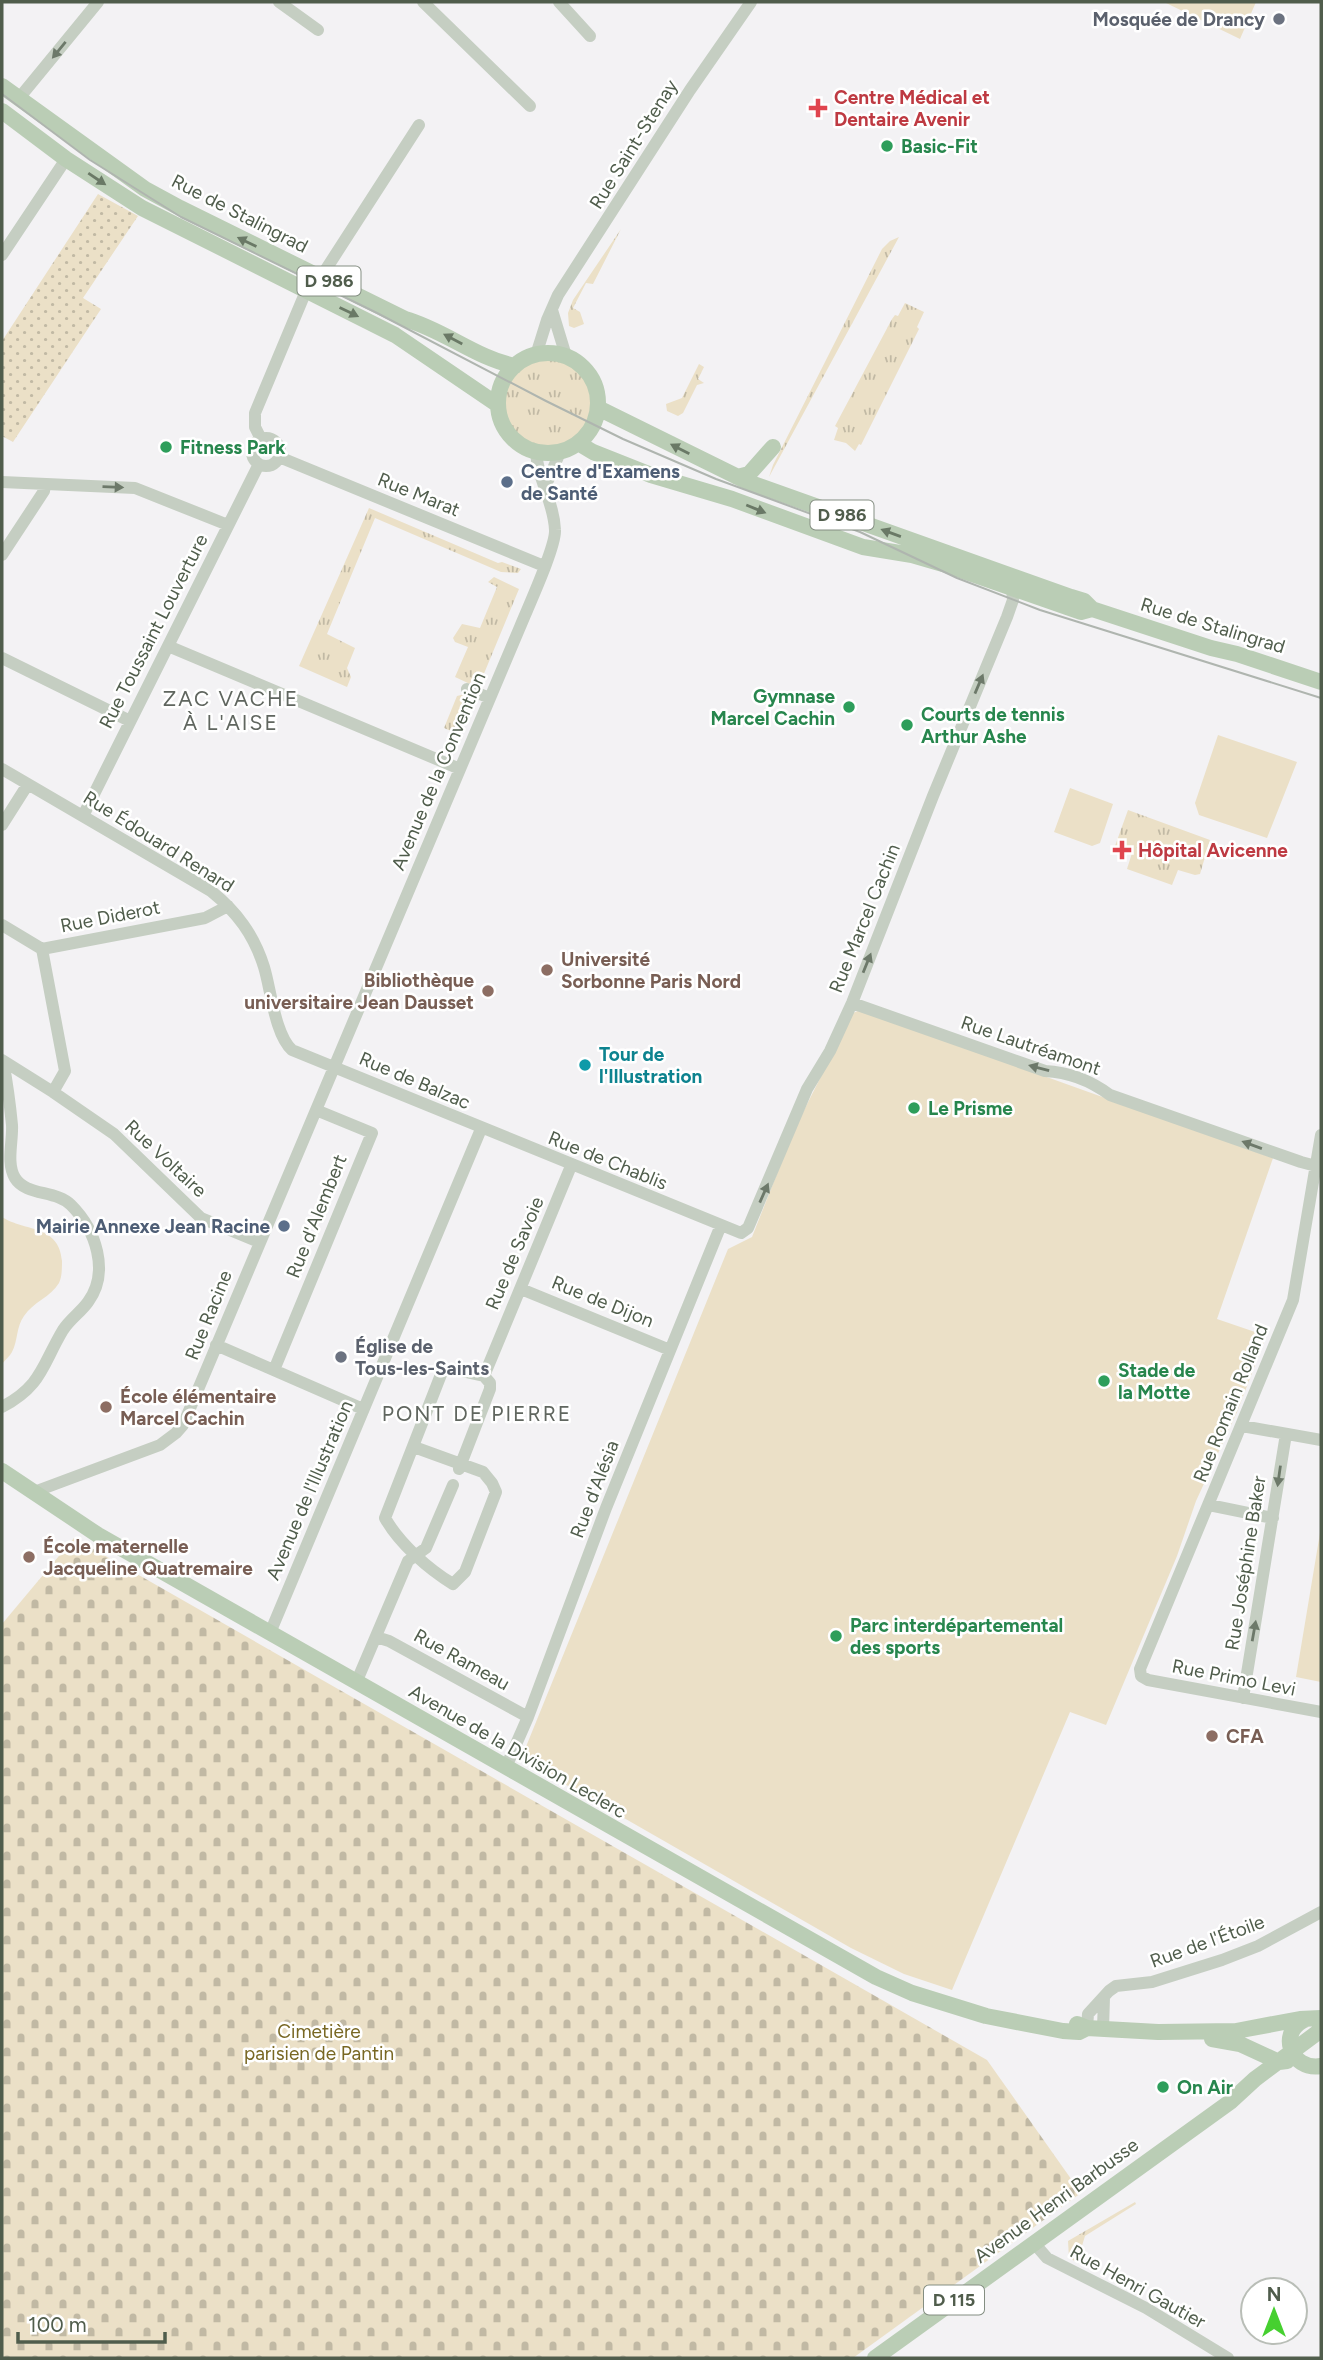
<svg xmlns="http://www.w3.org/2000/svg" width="1323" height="2360" viewBox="0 0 1323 2360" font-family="Figtree,sans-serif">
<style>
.grass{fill:url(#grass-tufts)}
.cemetery{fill:url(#cemetery-stones)}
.park{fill:#ebe0c7}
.garden{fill:url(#garden-dots)}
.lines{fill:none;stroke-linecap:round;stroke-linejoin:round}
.minor{stroke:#c5cec2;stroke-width:12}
.major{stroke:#bacdb5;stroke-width:16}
.tram{stroke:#afb5af;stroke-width:2}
.oneway{fill:#6d796a}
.oneway2{fill:#6a7966}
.worship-dot{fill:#6b7280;stroke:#fff;stroke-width:2.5}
.health-dot{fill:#e0444e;stroke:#fff;stroke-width:2.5}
.leisure-dot{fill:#2e9e5b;stroke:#fff;stroke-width:2.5}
.service-dot{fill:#5c6f8a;stroke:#fff;stroke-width:2.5}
.education-dot{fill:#8d6e63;stroke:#fff;stroke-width:2.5}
.culture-dot{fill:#0f9aa8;stroke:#fff;stroke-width:2.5}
.labels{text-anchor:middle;stroke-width:5;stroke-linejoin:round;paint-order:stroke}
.shield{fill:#fff;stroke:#848e82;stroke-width:2}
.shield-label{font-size:18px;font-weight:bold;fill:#505d4c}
.worship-label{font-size:19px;font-weight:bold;fill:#5b616d;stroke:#fff;text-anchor:end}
.health-label{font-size:19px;font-weight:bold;fill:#be3a42;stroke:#fff;text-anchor:start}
.street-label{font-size:19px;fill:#505d4c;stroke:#fff}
.leisure-label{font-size:19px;font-weight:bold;fill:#27864d;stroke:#fff;text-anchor:start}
.service-label{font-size:19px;font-weight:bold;fill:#4e5e75;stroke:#fff;text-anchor:start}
.education-label{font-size:19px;font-weight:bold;fill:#785e54;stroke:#fff;text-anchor:start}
.culture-label{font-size:19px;font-weight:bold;fill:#0d838f;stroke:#fff;text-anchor:start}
.park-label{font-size:19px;fill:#786723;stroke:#fff}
.neighbourhood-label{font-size:21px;letter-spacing:2px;fill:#60665f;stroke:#fff}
</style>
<defs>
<pattern id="grass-tufts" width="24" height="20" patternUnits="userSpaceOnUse" patternTransform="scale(1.75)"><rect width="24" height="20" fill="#ebe0c7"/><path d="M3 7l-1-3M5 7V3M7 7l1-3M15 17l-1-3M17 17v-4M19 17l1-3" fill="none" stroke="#c1b9a4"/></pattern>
<pattern id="cemetery-stones" width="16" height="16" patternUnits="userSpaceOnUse" patternTransform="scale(1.75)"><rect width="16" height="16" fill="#ebe0c7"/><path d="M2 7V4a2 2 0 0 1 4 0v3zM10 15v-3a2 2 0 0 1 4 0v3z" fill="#c1b9a4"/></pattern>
<pattern id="garden-dots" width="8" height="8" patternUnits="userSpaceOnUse" patternTransform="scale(1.75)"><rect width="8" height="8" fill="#ebe0c7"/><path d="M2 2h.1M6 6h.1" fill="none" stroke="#c1b9a4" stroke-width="1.8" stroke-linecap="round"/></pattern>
</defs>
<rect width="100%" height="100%" fill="#f3f2f4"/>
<path class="grass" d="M621,229L593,284L586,283L573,308L580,312L584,324L574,328L569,326L568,313L573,300Z
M899,237L769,477L773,465L882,249L890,241Z
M905,303L924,312L917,327L919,329L861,445L859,444L855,451L846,443L834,440L838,428L835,426L892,319L895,315L898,316Z
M504 403a44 44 0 1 1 88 0a44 44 0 1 1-88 0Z
M699,364L704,367L698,379L704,383L697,385L683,413L678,416L667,411L666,404L682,398Z
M369,508L498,563L502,562L521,569L518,573L501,572L375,518L327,634L355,648L347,668L351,677L347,687L299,666Z
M494,577L519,589L483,676L472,679L470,684L455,677L468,647L455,642L453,638L462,624L480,628L497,587L488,582Z
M465,694L471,704L458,734L444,728L457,696Z
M1128,810L1210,840L1200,874L1195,875L1178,870L1172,885L1127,869L1132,853L1115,846Z
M1135,2202L1136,2204L1085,2236L1081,2249L1088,2268L1069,2258L1068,2241Z"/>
<path class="cemetery" d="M74,1538L987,2060L1081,2193L853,2358H2V1624Z"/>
<path class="park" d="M1164,2H1256L1240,39Z
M1218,735L1297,762L1267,838L1199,815L1195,803Z
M1070,788L1113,804L1100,843L1092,846L1054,832Z
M860,1010L1273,1158L1217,1319L1258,1333L1256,1340L1264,1342L1237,1412L1196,1501L1177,1556L1106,1725L1070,1712L952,1990L904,1974L851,1948L521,1759L728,1249L752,1237L795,1128L853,1013Z
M2,1217C25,1232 59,1224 62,1261C62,1268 62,1277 59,1283C51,1297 33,1302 24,1316C16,1327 18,1341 12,1352C10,1356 5,1360 2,1364Z
M1321,1527V1682L1296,1677Z"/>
<path class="garden" d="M98,194L138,216L83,298L101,309L13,442L2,436V341Z"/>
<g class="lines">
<path class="minor" d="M279,2L318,30
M423,2L530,106
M559,2L590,36
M20,97L98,2
M2,255L66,159
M321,277L419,125
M552,310L566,356
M536,355L547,320L558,295L690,90L751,2
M252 452a14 14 0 1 1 28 0a14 14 0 1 1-28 0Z
M261,439L255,427V413L306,291
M279,457L544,566
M2,482L135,488L228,525
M546,485L561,450
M2,555L44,491L45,485
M168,646L460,769
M2,658L130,721
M467,689L490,698
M2,769L211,891C237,912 254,935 264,967C271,990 275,1035 292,1050L741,1233L748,1228L807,1089L830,1051L852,1003L933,796L1007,617L1013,600L1012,589
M83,816L259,464
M2,825L28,784
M2,925L42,949L205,918L228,906
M42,949L65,1071L53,1092L114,1134L201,1218L259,1242
M852,1003L1045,1071C1068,1072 1091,1081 1110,1095L1301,1162L1316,1166
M2,1060L53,1092
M1321,1135L1293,1300L1140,1669L1141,1676L1148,1680L1321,1712
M521,1289L670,1350
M216,1345L363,1409
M274,1370L372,1133L316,1110
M484,1376L571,1166
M2,1407C42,1386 42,1365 63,1330C70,1319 81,1312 88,1302C110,1272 96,1230 71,1205C56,1190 26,1196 15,1178C6,1163 13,1141 12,1125C10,1104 7,1082 3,1061
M1242,1426L1321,1440
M414,1447L483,1472L492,1483L496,1492L465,1572L453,1584C428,1569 399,1543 385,1518L442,1372L452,1369L484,1376
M459,1469L490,1389V1383L484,1376
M34,1492L160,1445L176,1433L183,1425L520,627C528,607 556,547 555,530C554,502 537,478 536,451
M1209,1505L1273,1518
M270,1633L481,1129
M376,1637L389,1641L528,1717
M356,1683L408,1561L426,1548L453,1485
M1243,1698L1286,1434
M506,1767L528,1717L606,1508L721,1225
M1087,2028L1088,2014L1109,1991L1116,1986L1152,1982L1222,1960L1258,1946L1321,1912
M1103,2029L1104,1997
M1034,2243L1047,2258L1146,2308L1228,2358"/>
<path class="major" d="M2,86L145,189L180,208L405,319C444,330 476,358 515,366
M2,111L66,159L142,208L395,335L498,405
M498 403a50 50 0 1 1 100 0a50 50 0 1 1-100 0Z
M598,408L748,482L1071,597L1084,601L1092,609L1211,648L1237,654L1321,682
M578,443L593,452L651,475L732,499L863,547L912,555L943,564L1081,612L1092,609
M737,477L749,474L773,447
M2,1471L98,1535L876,1977L912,1993L986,2016L1063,2031L1079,2032L1087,2028
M1306,2019C1277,2031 1290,2071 1321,2066
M1077,2024L1087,2028L1158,2032L1236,2031L1300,2019L1321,2018
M1212,2039L1240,2044L1279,2062L1287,2061
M875,2358L1230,2102L1255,2079L1321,2030"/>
<path class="tram" d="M2,94L90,160L181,217L377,313L546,401L623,439L716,479L860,532L957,578L1040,610L1321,698"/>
</g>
<defs><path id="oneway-solid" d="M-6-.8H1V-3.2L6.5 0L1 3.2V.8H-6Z" transform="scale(1.75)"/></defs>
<g class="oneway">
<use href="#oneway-solid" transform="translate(59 50) rotate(129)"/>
<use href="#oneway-solid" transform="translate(113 487) rotate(2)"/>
<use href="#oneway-solid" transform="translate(979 684) rotate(-67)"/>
<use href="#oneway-solid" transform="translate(867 963) rotate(-68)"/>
<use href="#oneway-solid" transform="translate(1039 1068) rotate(-165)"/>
<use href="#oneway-solid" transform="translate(1252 1145) rotate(-160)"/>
<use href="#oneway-solid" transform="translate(764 1193) rotate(-66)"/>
<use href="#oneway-solid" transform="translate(1279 1476) rotate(98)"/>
<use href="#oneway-solid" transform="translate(1254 1631) rotate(-80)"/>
</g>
<g class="oneway2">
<use href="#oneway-solid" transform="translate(97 179) rotate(34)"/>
<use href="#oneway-solid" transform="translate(247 242) rotate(-154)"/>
<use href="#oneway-solid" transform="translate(349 312) rotate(26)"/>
<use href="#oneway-solid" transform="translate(453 339) rotate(-152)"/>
<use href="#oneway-solid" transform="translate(680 449) rotate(-153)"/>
<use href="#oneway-solid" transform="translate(756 509) rotate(22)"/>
<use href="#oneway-solid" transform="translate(891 533) rotate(-160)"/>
</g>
<g class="worship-dot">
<circle cx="1279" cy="19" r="7"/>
<circle cx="341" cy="1357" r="7"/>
</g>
<g class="health-dot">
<path d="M814.5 97.5h7v7h7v7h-7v7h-7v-7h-7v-7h7z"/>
<path d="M1118.5 839.5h7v7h7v7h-7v7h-7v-7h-7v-7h7z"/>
</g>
<g class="leisure-dot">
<circle cx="887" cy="146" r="7"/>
<circle cx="166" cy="447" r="7"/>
<circle cx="849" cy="707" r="7"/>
<circle cx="907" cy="725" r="7"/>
<circle cx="914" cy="1108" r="7"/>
<circle cx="1104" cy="1381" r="7"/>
<circle cx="836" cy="1636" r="7"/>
<circle cx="1163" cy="2087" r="7"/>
</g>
<g class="service-dot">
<circle cx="507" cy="482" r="7"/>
<circle cx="284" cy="1226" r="7"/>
</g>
<g class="education-dot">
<circle cx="547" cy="970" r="7"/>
<circle cx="488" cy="991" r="7"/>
<circle cx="106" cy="1407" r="7"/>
<circle cx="29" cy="1557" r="7"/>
<circle cx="1212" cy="1736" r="7"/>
</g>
<circle class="culture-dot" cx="585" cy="1065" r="7"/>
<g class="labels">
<g class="shield">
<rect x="297.5" y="266.5" width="63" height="29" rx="5"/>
<rect x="810.5" y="500.5" width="63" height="29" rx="5"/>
<rect x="924" y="2285.5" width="60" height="29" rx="5"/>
</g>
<g class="shield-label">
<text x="329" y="287">D 986</text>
<text x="842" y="521">D 986</text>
<text x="954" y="2306">D 115</text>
</g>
<g class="worship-label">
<text x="1265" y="26">Mosquée de Drancy</text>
<text x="355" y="1353" text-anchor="start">Église de<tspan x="355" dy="22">Tous-les-Saints</tspan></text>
</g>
<g class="health-label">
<text x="834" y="104">Centre Médical et<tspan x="834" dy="22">Dentaire Avenir</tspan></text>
<text x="1138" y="857">Hôpital Avicenne</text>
</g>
<g class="street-label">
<text transform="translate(633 144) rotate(-58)" y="7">Rue Saint-Stenay</text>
<text transform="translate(240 213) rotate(27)" y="7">Rue de Stalingrad</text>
<text transform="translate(419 494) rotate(22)" y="7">Rue Marat</text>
<text transform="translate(1213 625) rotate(17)" y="7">Rue de Stalingrad</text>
<text transform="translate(153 631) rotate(-63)" y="7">Rue Toussaint Louverture</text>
<text transform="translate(438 771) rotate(-67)" y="7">Avenue de la Convention</text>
<text transform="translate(159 841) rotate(32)" y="7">Rue Édouard Renard</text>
<text transform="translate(110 916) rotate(-11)" y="7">Rue Diderot</text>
<text transform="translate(864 918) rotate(-68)" y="7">Rue Marcel Cachin</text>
<text transform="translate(1031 1045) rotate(19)" y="7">Rue Lautréamont</text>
<text transform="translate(415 1080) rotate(23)" y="7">Rue de Balzac</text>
<text transform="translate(166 1158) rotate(43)" y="7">Rue Voltaire</text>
<text transform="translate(608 1160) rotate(22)" y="7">Rue de Chablis</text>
<text transform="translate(316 1216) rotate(-68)" y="7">Rue d'Alembert</text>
<text transform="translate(514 1253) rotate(-67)" y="7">Rue de Savoie</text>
<text transform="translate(603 1301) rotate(22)" y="7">Rue de Dijon</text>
<text transform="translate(208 1315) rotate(-68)" y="7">Rue Racine</text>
<text transform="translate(1230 1403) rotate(-68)" y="7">Rue Romain Rolland</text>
<text transform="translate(594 1489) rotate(-69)" y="7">Rue d'Alésia</text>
<text transform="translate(309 1490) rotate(-67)" y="7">Avenue de l'Illustration</text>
<text transform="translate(1245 1563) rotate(-81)" y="7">Rue Joséphine Baker</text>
<text transform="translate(462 1659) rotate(29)" y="7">Rue Rameau</text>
<text transform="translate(1234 1677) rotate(11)" y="7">Rue Primo Levi</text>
<text transform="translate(518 1751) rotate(30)" y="7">Avenue de la Division Leclerc</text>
<text transform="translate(1207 1941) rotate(-20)" y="7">Rue de l'Étoile</text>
<text transform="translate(1056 2200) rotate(-36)" y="7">Avenue Henri Barbusse</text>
<text transform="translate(1138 2286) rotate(29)" y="7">Rue Henri Gautier</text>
</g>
<g class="leisure-label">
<text x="901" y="153">Basic-Fit</text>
<text x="180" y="454">Fitness Park</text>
<text x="835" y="703" text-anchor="end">Gymnase<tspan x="835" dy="22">Marcel Cachin</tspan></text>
<text x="921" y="721">Courts de tennis<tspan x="921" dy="22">Arthur Ashe</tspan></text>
<text x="928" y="1115">Le Prisme</text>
<text x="1118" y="1377">Stade de<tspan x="1118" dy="22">la Motte</tspan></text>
<text x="850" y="1632">Parc interdépartemental<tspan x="850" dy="22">des sports</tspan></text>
<text x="1177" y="2094">On Air</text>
</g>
<g class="service-label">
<text x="521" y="478">Centre d'Examens<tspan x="521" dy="22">de Santé</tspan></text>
<text x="270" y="1233" text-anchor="end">Mairie Annexe Jean Racine</text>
</g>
<g class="education-label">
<text x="561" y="966">Université<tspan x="561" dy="22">Sorbonne Paris Nord</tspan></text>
<text x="474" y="987" text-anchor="end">Bibliothèque<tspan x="474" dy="22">universitaire Jean Dausset</tspan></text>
<text x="120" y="1403">École élémentaire<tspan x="120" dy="22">Marcel Cachin</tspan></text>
<text x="43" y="1553">École maternelle<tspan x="43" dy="22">Jacqueline Quatremaire</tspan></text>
<text x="1226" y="1743">CFA</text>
</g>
<g class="culture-label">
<text x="599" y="1061">Tour de<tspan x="599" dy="22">l'Illustration</tspan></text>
</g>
<g class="park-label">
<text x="319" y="2038">Cimetière<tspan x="319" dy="22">parisien de Pantin</tspan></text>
</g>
<g class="neighbourhood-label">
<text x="231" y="706">ZAC VACHE<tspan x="231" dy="24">À L'AISE</tspan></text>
<text x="477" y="1421">PONT DE PIERRE</text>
</g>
</g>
<rect width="1323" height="2360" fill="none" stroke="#505d4c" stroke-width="7"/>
<g transform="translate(1274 2311)"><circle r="33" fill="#ffffff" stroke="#b9beb7" stroke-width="2"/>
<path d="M0-5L12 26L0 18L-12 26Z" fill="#46d030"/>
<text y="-10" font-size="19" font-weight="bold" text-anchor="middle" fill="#505d4c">N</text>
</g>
<path d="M18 2332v10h147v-10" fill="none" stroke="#505d4c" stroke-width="3.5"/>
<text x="28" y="2332" font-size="21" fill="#505d4c" stroke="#ffffff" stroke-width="5" paint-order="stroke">100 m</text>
</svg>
